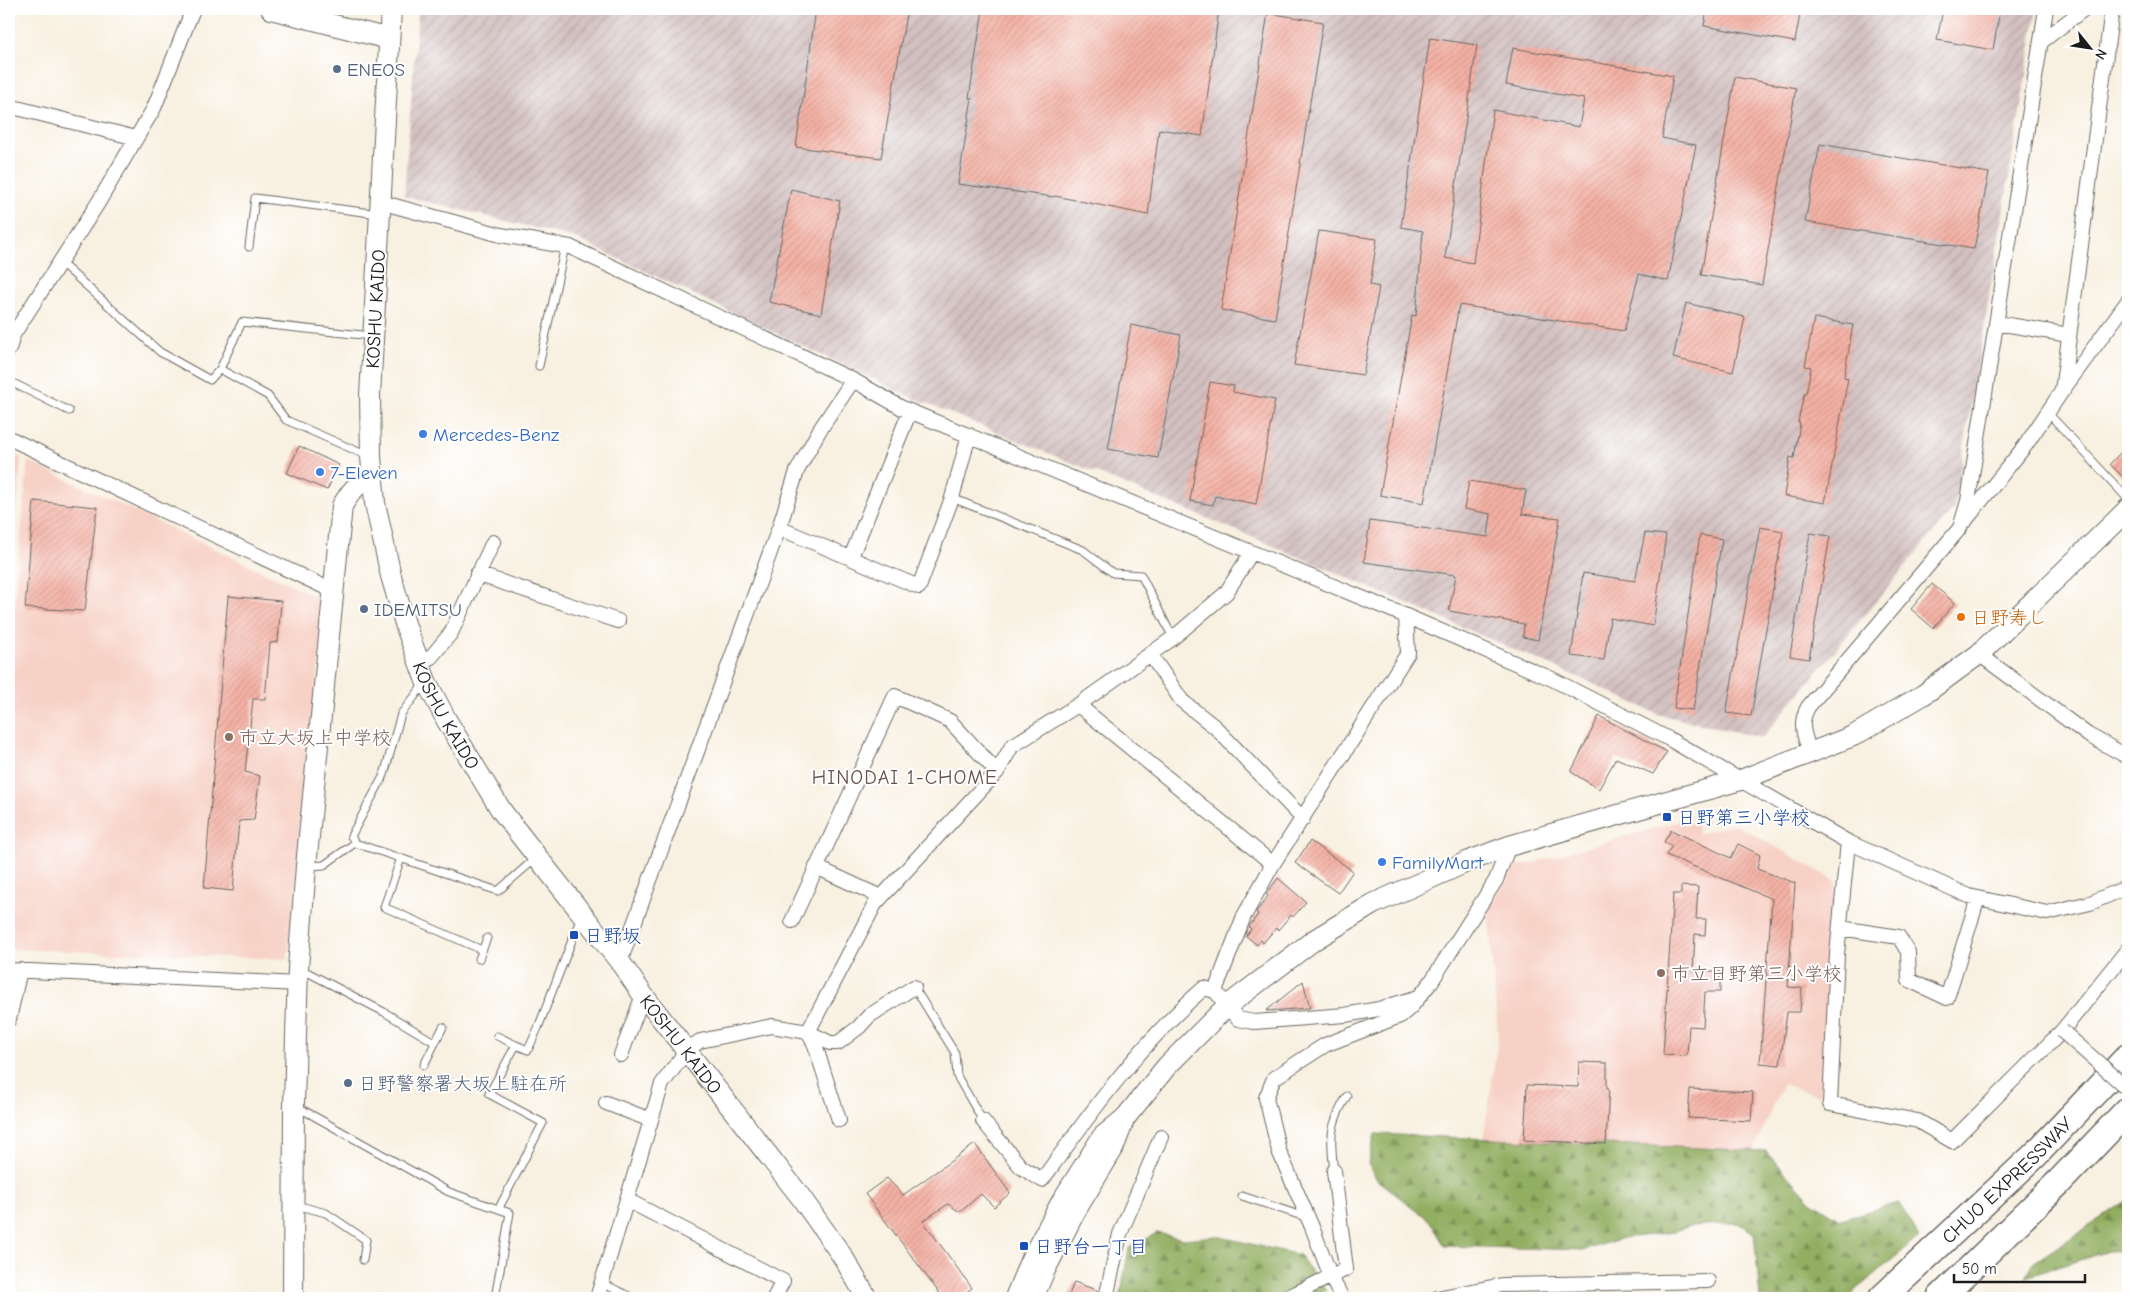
<svg xmlns="http://www.w3.org/2000/svg" width="2137" height="1307" viewBox="0 0 2137 1307" font-family="'Comic Neue','Klee One',sans-serif">
<style>
.built{fill:#f7d1c6}
.industrial{fill:url(#industrial-furrows)}
.forest{fill:url(#forest-firs);stroke:#57653e}
.building{fill:url(#building-hatch)}
.lines{fill:none;stroke-linecap:round;stroke-linejoin:round}
.lane-casing{stroke:#696661;stroke-width:9}
.street-casing{stroke:#696661;stroke-width:16}
.secondary-casing{stroke:#696661;stroke-width:22}
.highway-casing{stroke:#696661;stroke-width:29}
.lane{stroke:#fff;stroke-width:7}
.street{stroke:#fff;stroke-width:14}
.secondary{stroke:#fff;stroke-width:20}
.highway{stroke:#fff;stroke-width:26}
.street-bridge-casing{stroke:#696661;stroke-width:16;stroke-linecap:butt}
.street-bridge{stroke:#fff;stroke-width:14}
.service-dot{fill:#5c6f8a;stroke:#fff;stroke-width:2}
.shop-dot{fill:#3f7fe0;stroke:#fff;stroke-width:2}
.food-dot{fill:#e8710a;stroke:#fff;stroke-width:2}
.education-dot{fill:#8d6e63;stroke:#fff;stroke-width:2}
.transit-dot{fill:#1a4fb4;stroke:#fff;stroke-width:2}
.labels{text-anchor:middle;stroke-width:4;stroke-linejoin:round;paint-order:stroke}
.service-label{font-size:19px;fill:#4e5e75;stroke:#fff;text-anchor:start}
.street-label{font-size:19px;fill:#1c1c1c;stroke:#fff}
.shop-label{font-size:19px;fill:#366cbe;stroke:#fff;text-anchor:start}
.food-label{font-size:19px;fill:#c56008;stroke:#fff;text-anchor:start}
.education-label{font-size:19px;fill:#785e54;stroke:#fff;text-anchor:start}
.transit-label{font-size:19px;fill:#164399;stroke:#fff;text-anchor:start}
.neighbourhood-label{font-size:20px;letter-spacing:1px;fill:#68504c;stroke:#fff}
</style>
<defs>
<pattern id="industrial-furrows" width="10" height="10" patternUnits="userSpaceOnUse" patternTransform="scale(1.25)"><rect width="10" height="10" fill="#d2bfbf"/><path d="M-1 1l2-2M0 10L10 0M9 11l2-2" fill="none" stroke="#b4a4a4"/></pattern>
<pattern id="forest-firs" width="22" height="20" patternUnits="userSpaceOnUse" patternTransform="scale(1.25)"><rect width="22" height="20" fill="#92ae60"/><path d="M5 1l3.5 6h-7zM16 11l3.5 6h-7z" fill="#768d4e"/></pattern>
<pattern id="building-hatch" width="6" height="6" patternUnits="userSpaceOnUse" patternTransform="scale(1.25)"><rect width="6" height="6" fill="#f4b1a4"/><path d="M-1 1l2-2M0 6l6-6M5 7l2-2" fill="none" stroke="#d1988d"/></pattern>
</defs>
<rect width="100%" height="100%" fill="#fff"/>
<filter id="ink" filterUnits="userSpaceOnUse"><feTurbulence type="fractalNoise" baseFrequency=".02" numOctaves="2"/><feDisplacementMap in="SourceGraphic" scale="10" xChannelSelector="R" yChannelSelector="G"/><feConvolveMatrix kernelMatrix="1 2 1 2 8 2 1 2 1" color-interpolation-filters="sRGB"/></filter>
<filter id="wash" filterUnits="userSpaceOnUse"><feTurbulence type="fractalNoise" baseFrequency=".0096" numOctaves="4" result="noise"/><feDisplacementMap in="SourceGraphic" scale="20" xChannelSelector="R" yChannelSelector="G"/><feGaussianBlur stdDeviation="1.12" result="paint"/><feColorMatrix in="noise" values="0 0 0 0 0 0 0 0 0 0 0 0 0 0 0 0 0 1.4 0 .05"/><feComposite in="paint" operator="in"/></filter>
<g filter="url(#wash)">
<rect width="100%" height="100%" fill="#f8f0e0"/>
<path class="built" d="M9,452L21,458L9,587Z
M28,461L313,595L325,605L288,959L9,949V658Z
M1683,820L1685,825L1696,820L1698,834L1735,824L1836,881L1820,1096L1783,1084L1751,1156L1483,1142L1498,1037L1488,908L1517,867Z"/>
<path class="industrial" d="M418,9H2037L1954,508L1762,738L1657,714L1587,681L1243,533L906,395L575,238L404,196Z"/>
<path class="forest" d="M1375,1134L1766,1151L1813,1203L1840,1219L1899,1203L1919,1237L1847,1298H1760L1754,1233L1738,1223L1690,1226L1668,1233L1623,1238L1585,1250L1445,1246L1429,1220L1377,1180L1368,1164Z
M2128,1200V1250L2108,1251L2026,1277L2033,1263Z
M1157,1233L1184,1239L1216,1236L1299,1255L1326,1290L1309,1298H1120L1129,1248Z"/>
<g id="blocks">
<path class="building" d="M816,9H907L881,158L796,147Z
M983,9H1219L1202,136L1159,129L1148,215L1055,196L1054,197L958,184L972,98H969Z
M1707,9H1801L1795,42L1704,26Z
M1943,9H2000L1993,50L1937,40Z
M1268,13L1323,22L1275,319L1221,310Z
M1430,38L1477,45L1445,258L1473,263L1493,110L1579,127L1584,99L1506,85L1513,48L1673,76L1662,138L1696,145L1668,281L1639,274L1624,331L1459,305L1424,503L1380,495L1412,315L1416,316L1423,231L1401,227Z
M1735,77L1796,88L1762,285L1701,275Z
M1820,144L1989,173L1974,249L1805,222Z
M791,189L840,201L821,314L769,302Z
M1319,231L1377,239L1370,285L1379,287L1363,375L1294,365Z
M1686,303L1745,317L1733,372L1673,358Z
M1814,318L1853,325L1844,377L1848,378L1825,503L1784,496L1790,457L1794,458L1800,423L1798,422L1804,394H1806L1811,367L1805,366Z
M1131,325L1181,335L1158,458L1108,449Z
M1210,382L1234,386L1233,392L1275,400L1256,504L1215,496L1213,505L1190,501Z
M2128,444V482L2110,464Z
M299,446L339,465L327,490L287,473Z
M1469,481L1526,490L1522,514L1560,518L1538,640L1523,637L1524,624L1449,611L1456,575L1364,562L1370,521L1488,537L1491,514L1464,509Z
M34,501L97,507L85,611L25,608Z
M1760,527L1783,531L1751,716L1726,713Z
M1645,533L1666,535L1653,626L1610,618L1604,660L1571,656L1583,573L1635,581Z
M1810,533L1830,536L1809,659L1790,656Z
M1700,535L1722,539L1693,710L1674,708Z
M1932,584L1955,603L1933,628L1911,609Z
M228,596L281,601L278,642L270,643L265,699H253L245,772L260,776L254,820L239,821L233,891L204,888Z
M1599,716L1667,752L1653,774L1616,758L1599,789L1571,772Z
M1671,830L1731,858L1738,844L1760,855L1757,869L1795,883L1788,987L1802,988L1800,1012H1787L1780,1065L1760,1063L1772,899L1666,855L1672,846L1664,842Z
M1310,841L1353,871L1338,893L1295,863Z
M1278,878L1306,902L1293,917L1291,915L1278,930L1276,928L1263,943L1261,940L1257,945L1246,936L1251,929L1249,927L1258,914L1256,912L1268,896L1266,894Z
M1681,886L1698,887L1696,919H1706L1705,935L1695,934L1693,971H1720V992H1705L1703,1027L1689,1026L1687,1056L1663,1055L1673,894H1681Z
M1303,981L1310,1008L1266,1011Z
M1579,1062L1607,1063V1088H1609L1606,1144L1524,1140L1527,1085L1578,1087Z
M1690,1089L1753,1092L1751,1121L1688,1118Z
M975,1144L1010,1193L994,1207L981,1194L960,1212L948,1204L923,1221L972,1288L958,1298H943L865,1194L887,1178L903,1195Z
M1074,1282L1099,1291L1097,1298H1068Z"/>
</g>
</g>
<g filter="url(#ink)">
<use href="#blocks" fill-opacity="0" stroke="#696661" stroke-width="1"/>
<g class="lines">
<defs>
<path id="lane" d="M249,247L255,198L379,214
M61,263L160,352L210,380L220,369L268,396L286,420L368,456
M539,366L565,246
M220,369L242,322L372,336
M9,381L69,411
M2048,413L2128,499
M952,498L1083,550L1113,573L1141,575L1173,638
M355,843L351,836L384,775L401,714L425,683
M401,858L384,907L482,950
M309,866L324,865L355,843L498,891L536,858
M479,959L487,938
M301,969L384,1012L434,1042
M914,987L955,1053L957,1076L983,1121
M497,1036L516,1045
M424,1065L443,1027
M296,1106L449,1192L510,1213L495,1298
M1334,1171C1330,1138 1329,1126 1347,1096
M1242,1196L1308,1218
M296,1205L326,1213L366,1240L363,1260
M499,1208L543,1123L489,1094L516,1045L528,1050L538,1028L581,917
M602,1283L633,1298"/>
<path id="street" d="M2041,42L2084,9
M9,106L136,138
M380,202L501,235L570,247L853,380L902,408L1406,616L1552,679L1669,739L1848,842L1969,896L2047,913L2090,903L2128,887
M1997,323L2069,335
M9,349L13,335L98,203L154,108L193,9
M2062,391L2112,9
M9,438L333,591
M1965,521L2025,446L2062,391L2128,301
M779,528L919,587L952,498L969,435
M851,557L910,411
M477,574L618,621
M1150,654L1182,701L1215,727L1303,819
M1979,654L2088,735L2128,757
M419,662L431,657L451,633L493,542
M1078,705L1273,864
M1810,754C1805,735 1798,725 1808,707L1960,528L1968,501L2046,9
M1848,842L1837,954L1830,1104L1918,1121L1952,1141L2062,1031L2128,949
M816,867L881,897
M792,921L895,696L950,721L997,772
M1840,928L1899,937L1908,952L1909,980L1947,998L1978,898
M620,962L779,528L797,471L819,431L853,380
M9,970L298,984
M1215,991L1244,916L1273,864L1408,653L1406,616
M9,1019L20,970
M621,1055L643,995
M606,1103L651,1120
M839,1120L815,1045L808,1032L875,904L997,772L1012,746L1078,705L1173,638L1226,593L1251,553
M983,1121L1021,1167L1042,1180C1091,1112 1140,1044 1204,988L1215,991L1238,1019L1254,1022L1345,1015L1379,1009L1419,997
M627,1200L783,1281L774,1298
M597,1298L662,1084L687,1050L700,1041L772,1026L808,1032L830,1043H838L859,1027L869,1016L914,987
M1106,1298L1120,1234L1161,1137
M1286,1298L1346,1269L1334,1171
M1342,1298L1331,1277L1312,1227L1279,1151L1266,1098L1274,1078L1325,1045L1400,1016L1411,1007L1431,982L1496,880L1509,846
M1437,1298L1502,1285L1708,1281"/>
<g id="secondary">
<path d="M271,9L389,39"/>
<path id="s1" d="M391,9L370,396L371,457L375,503L391,576L406,627L426,681L447,721L501,810L520,835L620,962L643,995L800,1196L843,1257L867,1298"/>
<path d="M293,1298L294,1104L298,968L306,866L342,506C351,491 357,483 373,476"/>
<path d="M1015,1298L1030,1261L1063,1199L1102,1137L1125,1118L1167,1066L1227,1006L1314,940L1373,904L1469,861L1509,846L1741,780L1853,736L1923,695L1979,654L2128,509"/>
<path d="M1033,1298L1044,1272L1076,1210L1113,1149L1124,1120"/>
</g>
<g id="highway">
<path id="s2" d="M1882,1298L2034,1156L2128,1057"/>
<path d="M1940,1298L2059,1182L2128,1110"/>
</g>
</defs>
<use href="#lane" class="lane-casing"/>
<use href="#street" class="street-casing"/>
<use href="#secondary" class="secondary-casing"/>
<use href="#highway" class="highway-casing"/>
<use href="#lane" class="lane"/>
<use href="#street" class="street"/>
<use href="#secondary" class="secondary"/>
<use href="#highway" class="highway"/>
<defs>
<path id="street-bridge" d="M2062,1031L2128,1089"/>
</defs>
<use href="#street-bridge" class="street-bridge-casing"/>
<use href="#street-bridge" class="street-bridge"/>
</g>
</g>
<g class="service-dot">
<circle cx="337" cy="69" r="5"/>
<circle cx="364" cy="609" r="5"/>
<circle cx="348" cy="1083" r="5"/>
</g>
<g class="shop-dot">
<circle cx="423" cy="434" r="5"/>
<circle cx="320" cy="472" r="5"/>
<circle cx="1382" cy="862" r="5"/>
</g>
<circle class="food-dot" cx="1961" cy="617" r="5"/>
<g class="education-dot">
<circle cx="229" cy="737" r="5"/>
<circle cx="1661" cy="973" r="5"/>
</g>
<g class="transit-dot">
<rect x="1662" y="812" width="10" height="10" rx="2.5"/>
<rect x="569" y="930" width="10" height="10" rx="2.5"/>
<rect x="1019" y="1241" width="10" height="10" rx="2.5"/>
</g>
<g class="labels">
<g class="service-label">
<text x="347" y="76">ENEOS</text>
<text x="374" y="616">IDEMITSU</text>
<text x="358" y="1090">日野警察署大坂上駐在所</text>
</g>
<g class="street-label">
<text transform="translate(375 309) rotate(-87)" y="7">KOSHU KAIDO</text>
<text dy="7" stroke="none"><textPath href="#s1" startOffset="720">KOSHU KAIDO</textPath></text>
<text dy="7" stroke="none"><textPath href="#s1" startOffset="1125">KOSHU KAIDO</textPath></text>
<text dy="7" stroke="none"><textPath href="#s2" startOffset="172">CHUO EXPRESSWAY</textPath></text>
</g>
<g class="shop-label">
<text x="433" y="441">Mercedes-Benz</text>
<text x="330" y="479">7-Eleven</text>
<text x="1392" y="869">FamilyMart</text>
</g>
<g class="food-label">
<text x="1971" y="624">日野寿し</text>
</g>
<g class="education-label">
<text x="239" y="744">市立大坂上中学校</text>
<text x="1671" y="980">市立日野第三小学校</text>
</g>
<g class="transit-label">
<text x="1677" y="824">日野第三小学校</text>
<text x="584" y="942">日野坂</text>
<text x="1034" y="1253">日野台一丁目</text>
</g>
<g class="neighbourhood-label">
<text x="905" y="784">HINODAI 1-CHOME</text>
</g>
</g>
<rect width="2137" height="1307" fill="none" stroke="#fff" stroke-width="30"/>
<g transform="translate(2090 48) rotate(120)" stroke="#ffffff" stroke-width="4" paint-order="stroke">
<path d="M0-4L9 19L0 12L-9 19Z" fill="#1c1c1c"/>
<text y="-8" font-size="14" font-weight="bold" text-anchor="middle" fill="#1c1c1c">N</text>
</g>
<path d="M1954 1274v8h131v-8" fill="none" stroke="#1c1c1c" stroke-width="2.5"/>
<text x="1962" y="1274" font-size="15" fill="#1c1c1c" stroke="#ffffff" stroke-width="4" paint-order="stroke">50 m</text>
</svg>
